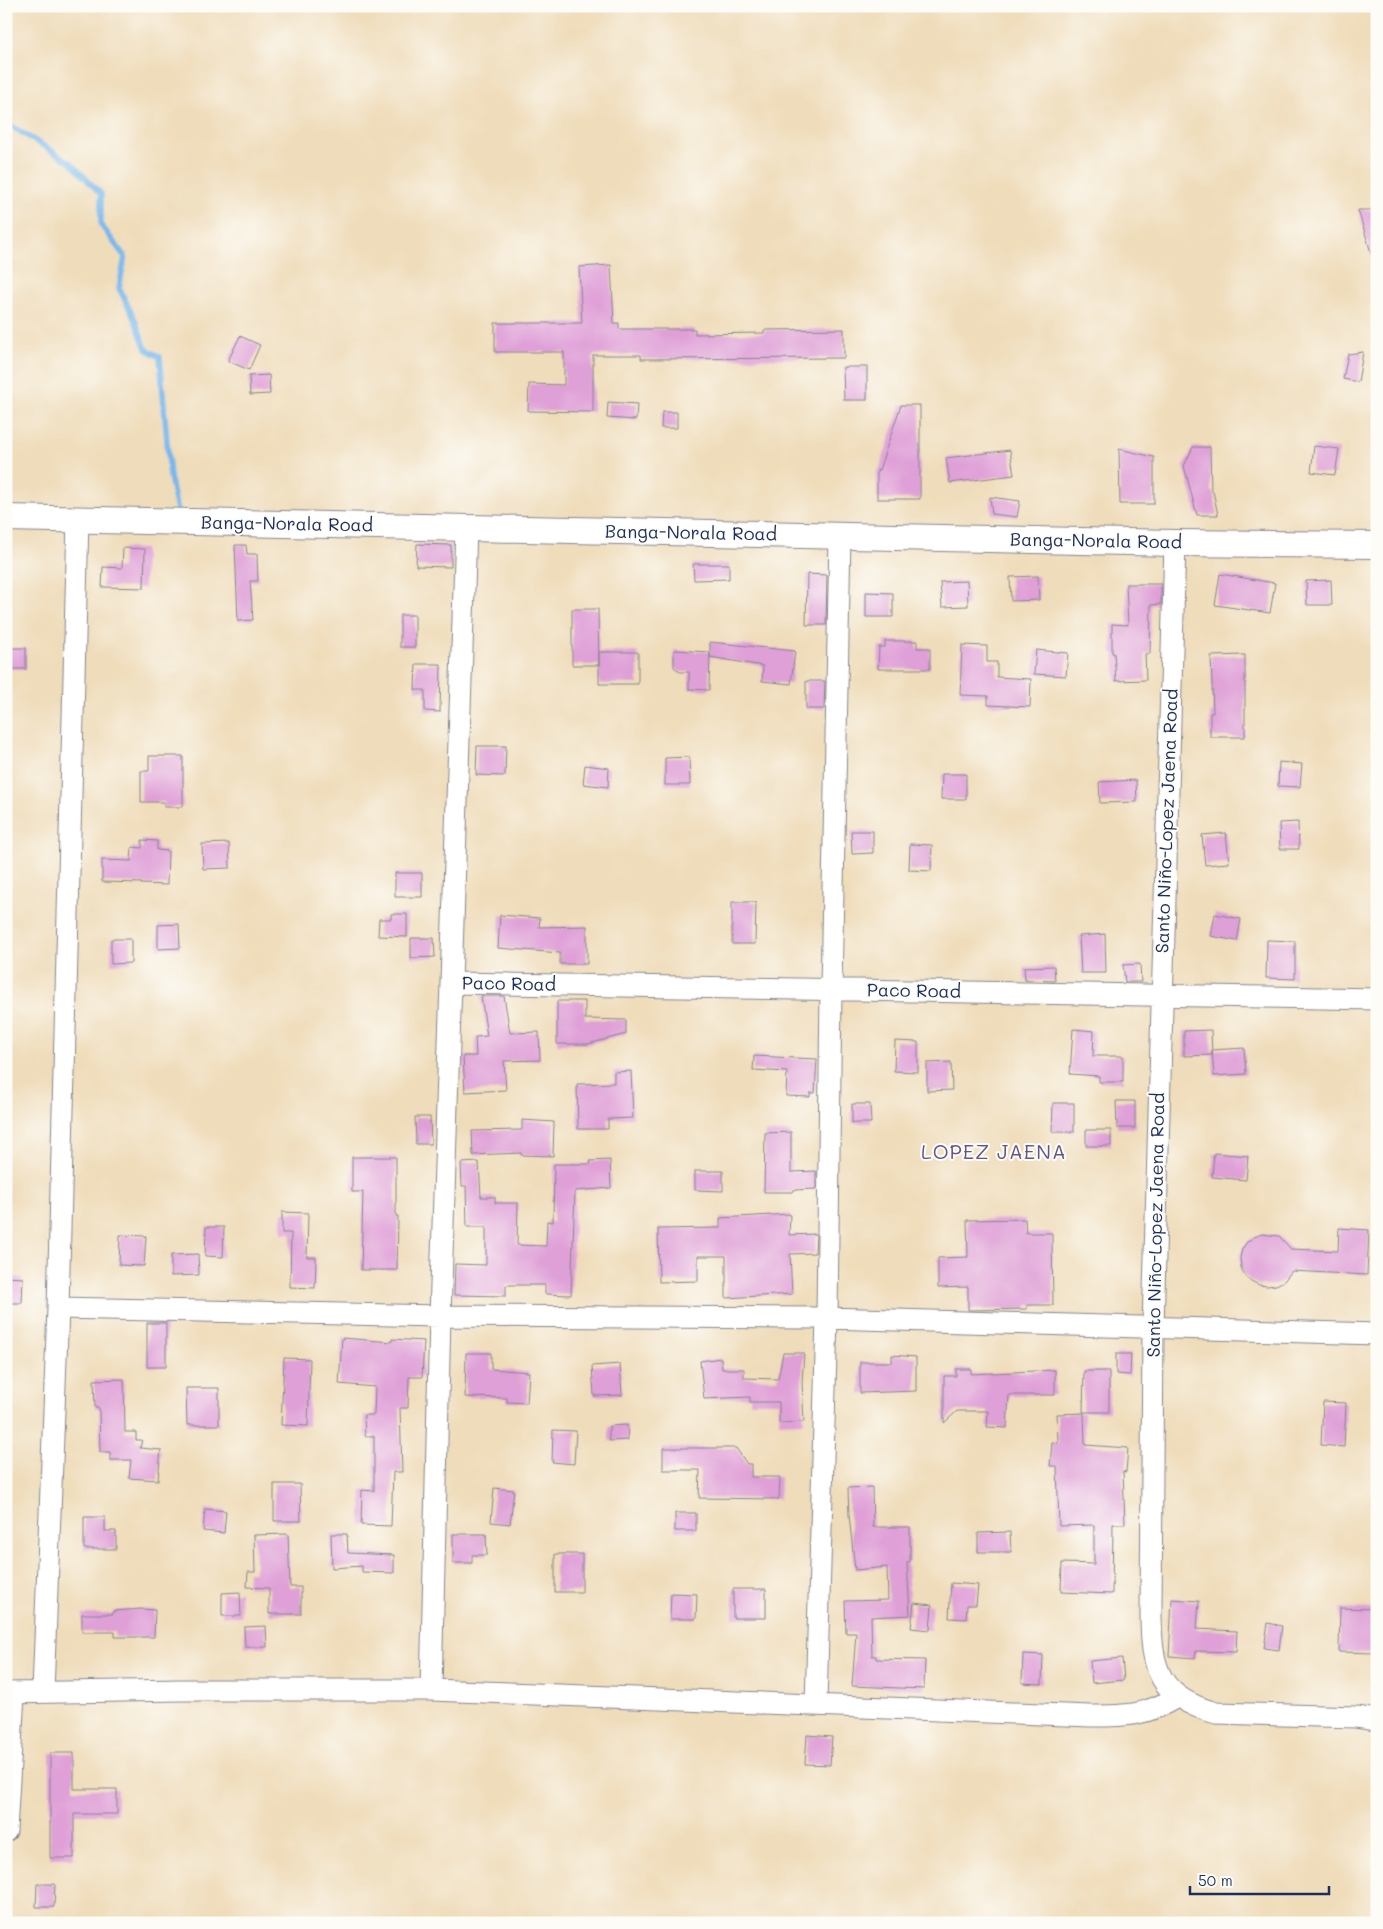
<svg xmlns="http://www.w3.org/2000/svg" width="1383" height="1929" viewBox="0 0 1383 1929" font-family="Mali,sans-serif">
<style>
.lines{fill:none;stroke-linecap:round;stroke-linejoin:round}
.stream{stroke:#79b8ec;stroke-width:5.5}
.building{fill:#df9fd7}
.minor-casing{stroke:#85868c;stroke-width:23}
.major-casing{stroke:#85868c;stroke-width:28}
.minor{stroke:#fff;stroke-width:21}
.major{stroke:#fff;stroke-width:26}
.labels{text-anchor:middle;stroke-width:4;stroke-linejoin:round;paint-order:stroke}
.street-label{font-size:18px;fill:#1b2f5e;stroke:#fdfcf7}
.quarter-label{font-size:20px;letter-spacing:1px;fill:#605688;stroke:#fdfcf7}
</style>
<rect width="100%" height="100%" fill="#fdfcf7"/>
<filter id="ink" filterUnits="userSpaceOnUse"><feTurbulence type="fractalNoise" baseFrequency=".02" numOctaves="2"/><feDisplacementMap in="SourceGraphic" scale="10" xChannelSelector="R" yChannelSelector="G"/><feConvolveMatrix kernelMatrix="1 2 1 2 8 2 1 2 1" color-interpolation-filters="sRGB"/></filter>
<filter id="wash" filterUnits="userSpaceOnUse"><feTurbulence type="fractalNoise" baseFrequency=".0096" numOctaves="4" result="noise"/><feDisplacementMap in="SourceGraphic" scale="20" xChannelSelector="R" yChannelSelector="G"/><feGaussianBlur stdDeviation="1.12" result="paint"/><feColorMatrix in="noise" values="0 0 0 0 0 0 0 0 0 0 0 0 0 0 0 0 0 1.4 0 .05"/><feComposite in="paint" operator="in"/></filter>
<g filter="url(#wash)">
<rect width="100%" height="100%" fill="#efdcba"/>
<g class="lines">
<path class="stream" d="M6,123L70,162L101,194V225L125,257L119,288L135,320L146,349L160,357L170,477L177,510"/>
</g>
<g id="blocks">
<path class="building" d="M1358,210H1377V258L1373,259Z
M611,265L614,323H619V329H695V334L764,333V330L844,329V358L641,359V355H593V412L528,411L529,384L564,385V352H495V323H582L579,267Z
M240,336L260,345L249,370L228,361Z
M1363,352L1358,382L1343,379L1348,354Z
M843,367H867V400H844Z
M269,375L270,394L250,395L249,376Z
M608,402L637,404L636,420L607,418Z
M901,405H920V499H877V470H879Z
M662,412H677V428H661Z
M1314,446L1339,449L1335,475L1311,472Z
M1193,447H1210L1211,491H1213L1218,515H1197L1184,466Z
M1119,449L1154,457V504H1120Z
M1010,450L1014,475L950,483L946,458Z
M990,497L1020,501L1017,517L992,514Z
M417,544L451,545V567L416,566Z
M235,545H246L247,554H257L258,581H250L253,620L238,621Z
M123,548L145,549L144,588L102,587L103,567L122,568Z
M693,564H729V579L694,580Z
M807,574L827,575L826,625H806Z
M1220,574L1275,583L1270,613L1215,605Z
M1038,576L1039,600L1011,601L1010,577Z
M1331,580L1332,605H1307L1306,581Z
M967,581L968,606L942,607L940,582Z
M1126,584H1161V604L1151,605L1150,654H1145L1146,680L1116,681L1114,653H1112V624L1128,625Z
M866,592L893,593V617H866Z
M572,609H598L599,665H572Z
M400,615H415V647H400Z
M885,641H917V648H930V669H878L879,647H885Z
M710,642L795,651L791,684L762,681L763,666L710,657Z
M962,645L987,646V662H997V677L1031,679L1030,707L988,705V696L960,695Z
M9,648H26V669H6V655H9Z
M674,650L710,652L709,690L689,689V672H680L674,667Z
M1036,650L1068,653L1066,676L1034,674Z
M599,652H638V684H599Z
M1245,655V737H1210V713H1213L1211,656Z
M416,664H441L440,712L425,711V690H415Z
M806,681H825L824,709H806Z
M477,746H506L505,776L476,775Z
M149,756H183V807H164V802H141V771H149Z
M689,757L690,785H665V758Z
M1279,762L1302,764L1300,787L1278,786Z
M585,765L609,768L608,787L583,784Z
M942,774H966V799H941Z
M1136,780L1137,802L1100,803L1099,782Z
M1298,822L1299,849H1280L1279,823Z
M851,831H873V853L852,854Z
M1226,833L1229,863L1205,865L1202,835Z
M142,840L157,841V850L168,851L167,885L141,884L142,883L102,882V860L131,861L132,847L142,848Z
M229,843L230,868L203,869L202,844Z
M910,844L932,845L931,871L909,870Z
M395,873H422V897H395Z
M732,902H756L755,944H732Z
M391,914H407V937L378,936L379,919H391Z
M1215,914L1241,919L1237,941L1211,936Z
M500,915L540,918L539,927L587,926V964H560V953L498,948Z
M179,924L180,948L158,949V925Z
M1105,934L1106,973H1081L1079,936Z
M411,938H434L435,957L411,958Z
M111,939H131V963L111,964Z
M1267,940L1295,941V979L1266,978Z
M1140,964L1141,982H1125L1123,965Z
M1054,966L1055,981L1025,980L1024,967Z
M481,996H504L510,1033L539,1032L540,1060L504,1061L506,1090L465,1092L463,1056H476L475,1037L487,1036Z
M557,1001H585V1019L626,1020V1034L588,1044H557Z
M1073,1029L1094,1031L1093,1056H1123V1082H1099V1076L1070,1074Z
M1211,1030L1212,1055L1184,1056V1031Z
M895,1041L918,1042V1072L894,1071Z
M1244,1048L1246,1074L1214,1076L1212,1050Z
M754,1056L817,1059L815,1093H810V1097L786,1096L787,1072L753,1070Z
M951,1062L952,1090L927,1091V1063Z
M631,1071L633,1118L608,1119V1129H578L577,1084L614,1083V1072Z
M1116,1101H1135V1128H1117Z
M1053,1103H1074V1132H1052Z
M852,1104H870L871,1123H852Z
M415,1117H430L431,1144H416Z
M522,1120L554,1122L553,1156L521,1155V1153L473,1155L472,1131L522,1130Z
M1086,1130H1111V1146H1086Z
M791,1132V1172L816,1171V1189L793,1190L792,1192H764L765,1133Z
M1214,1153L1248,1156L1246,1180L1212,1177Z
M352,1157H396V1216H398L397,1270H361L363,1192H352Z
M610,1160L611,1188L575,1191L571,1295L545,1294V1285H506V1296L454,1295L455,1264L486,1265V1227H467L466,1186H462L461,1163L479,1162L481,1197H495V1203H518L517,1245L546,1246L547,1221L553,1222L554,1164H591L590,1161Z
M695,1171H723V1191L695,1190Z
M282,1212L308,1213L307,1257H316L315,1288L290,1287L291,1233H282Z
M790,1214L789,1235L816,1234L815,1253L790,1254L792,1294L726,1298V1256H698V1281L659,1282L658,1229L720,1228V1218Z
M1025,1219L1026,1233H1052L1053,1305H1027V1309L968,1310V1287L938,1288V1258L968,1257L967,1220Z
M206,1227H224L223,1257L205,1256Z
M1339,1228L1369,1230L1367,1275L1292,1271L1284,1281L1276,1285L1267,1286L1259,1285L1251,1281L1244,1275L1241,1267L1240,1258L1242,1249L1247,1242L1254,1237L1262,1234L1279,1236L1291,1249L1338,1251Z
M120,1235L146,1236L144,1266L119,1265Z
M198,1254L199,1275L171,1276V1255Z
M6,1277L23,1278L22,1303H6Z
M147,1323H166V1367H147Z
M342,1338L392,1342V1339L424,1341L422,1377H409L408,1408H400L402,1472H393L391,1526L361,1525L362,1490L374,1491V1436H365L364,1415H374L375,1387L339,1384Z
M466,1353H491V1369L529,1372L527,1403L507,1402V1398L465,1397Z
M783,1353H804L802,1383L804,1422L779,1423V1402H750V1397L704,1399L700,1361L721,1358L722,1369H744V1378L778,1379Z
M1116,1354H1131L1130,1375L1116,1374Z
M892,1355L916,1357V1391L860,1393V1362H892Z
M284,1358L310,1359L308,1426L281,1425Z
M620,1364L622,1395L594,1396L592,1366Z
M956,1369H971V1374L1055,1370V1395H1009L1007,1428L987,1427L988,1411H957L944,1423V1376H956Z
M1084,1371H1109V1412H1083Z
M124,1379L125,1432H136V1440H142L140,1448L161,1450L158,1480L129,1478L131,1460H110V1452H100L99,1408H95L94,1380Z
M186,1388H219V1425H187Z
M1323,1402L1346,1403L1344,1447L1321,1445Z
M1084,1413L1085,1445L1128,1448L1126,1472L1123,1471L1125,1524H1113L1112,1594L1061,1592L1062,1563L1094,1564V1525L1059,1526L1057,1466H1050L1052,1442L1058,1443L1057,1414Z
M627,1425L628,1440L609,1441V1426Z
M553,1430L576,1431L574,1464L552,1462Z
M663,1448H736L747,1464H751V1477H780L779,1499L699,1498L700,1470H663Z
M274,1484H300L301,1521H274Z
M872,1487L873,1527H910V1562H907L910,1615L871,1617L872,1656H876V1659L925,1660L924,1689L852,1686L856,1633H846L845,1601L888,1600L887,1567L855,1570L849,1515L848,1488Z
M494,1488L514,1490L510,1524L491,1522Z
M205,1509L226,1511L224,1533L203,1531Z
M675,1513H696V1531H675Z
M84,1517H105V1531H116V1549H84Z
M1010,1532L1011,1552H978V1533Z
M288,1534L290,1587H301V1614H269V1588L247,1587L248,1572H255L254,1535Z
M331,1534H347L348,1553L394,1555V1573L362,1572V1566L332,1568Z
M453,1534H486L487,1555H472V1563H453Z
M555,1554H582V1592H555Z
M951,1583L978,1585L976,1605H967L966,1619L949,1618Z
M733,1589H766V1618H733Z
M240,1592L241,1616H222V1593Z
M671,1593L697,1594L696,1619H670Z
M1172,1599L1199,1601L1197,1629L1237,1631L1236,1652L1196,1651L1195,1658L1169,1656Z
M914,1603L932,1605L930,1630L911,1628Z
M1340,1608L1375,1609L1374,1653L1339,1652Z
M141,1609L155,1610L154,1637H115V1632H82V1614H113V1611Z
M1268,1623L1282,1626L1279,1650L1264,1648Z
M266,1626L267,1647H245L244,1627Z
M1023,1654L1043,1655L1042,1684L1022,1683Z
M1122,1658L1124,1680L1092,1683L1090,1661Z
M807,1735L832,1737L830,1765L805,1764Z
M50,1753H74V1789H117V1814H74V1858H50Z
M37,1884H55L54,1907H36Z"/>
</g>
</g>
<g filter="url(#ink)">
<use href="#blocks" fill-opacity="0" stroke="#85868c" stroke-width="1"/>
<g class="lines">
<defs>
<path id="minor" d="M1175,543L1153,1327L1151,1614C1151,1669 1159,1698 1216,1713L1356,1717L1377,1720
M451,983L1377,999
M58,1308L440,1316L827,1318L1377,1334
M431,1690L440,1316L466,528
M43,1692L58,1308L78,519
M6,1693L181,1690H431L1090,1716C1127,1716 1145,1716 1177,1697
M816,1705L827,1318L831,990L840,536
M6,1831L14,1694"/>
<path id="major" d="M6,518L1175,543L1377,545"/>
</defs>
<use href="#minor" class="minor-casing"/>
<use href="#major" class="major-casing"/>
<use href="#minor" class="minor"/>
<use href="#major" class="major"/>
</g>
</g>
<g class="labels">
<g class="street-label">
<text transform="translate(287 524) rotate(1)" y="6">Banga-Norala Road</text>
<text transform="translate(691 533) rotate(1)" y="6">Banga-Norala Road</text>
<text transform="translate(1096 541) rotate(1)" y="6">Banga-Norala Road</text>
<text transform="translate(1167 821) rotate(-88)" y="6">Santo Niño-Lopez Jaena Road</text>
<text transform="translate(509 984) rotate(1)" y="6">Paco Road</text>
<text transform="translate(914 991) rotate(1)" y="6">Paco Road</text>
<text transform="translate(1156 1225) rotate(-89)" y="6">Santo Niño-Lopez Jaena Road</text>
</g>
<g class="quarter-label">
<text x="994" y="1159">LOPEZ JAENA</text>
</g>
</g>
<rect width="1383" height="1929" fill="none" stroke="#fdfcf7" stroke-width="25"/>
<path d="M1190 1886v8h139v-8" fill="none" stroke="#1b2f5e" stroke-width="2.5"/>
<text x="1198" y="1886" font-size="15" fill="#1b2f5e" stroke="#fdfcf7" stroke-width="4" paint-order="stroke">50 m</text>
</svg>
